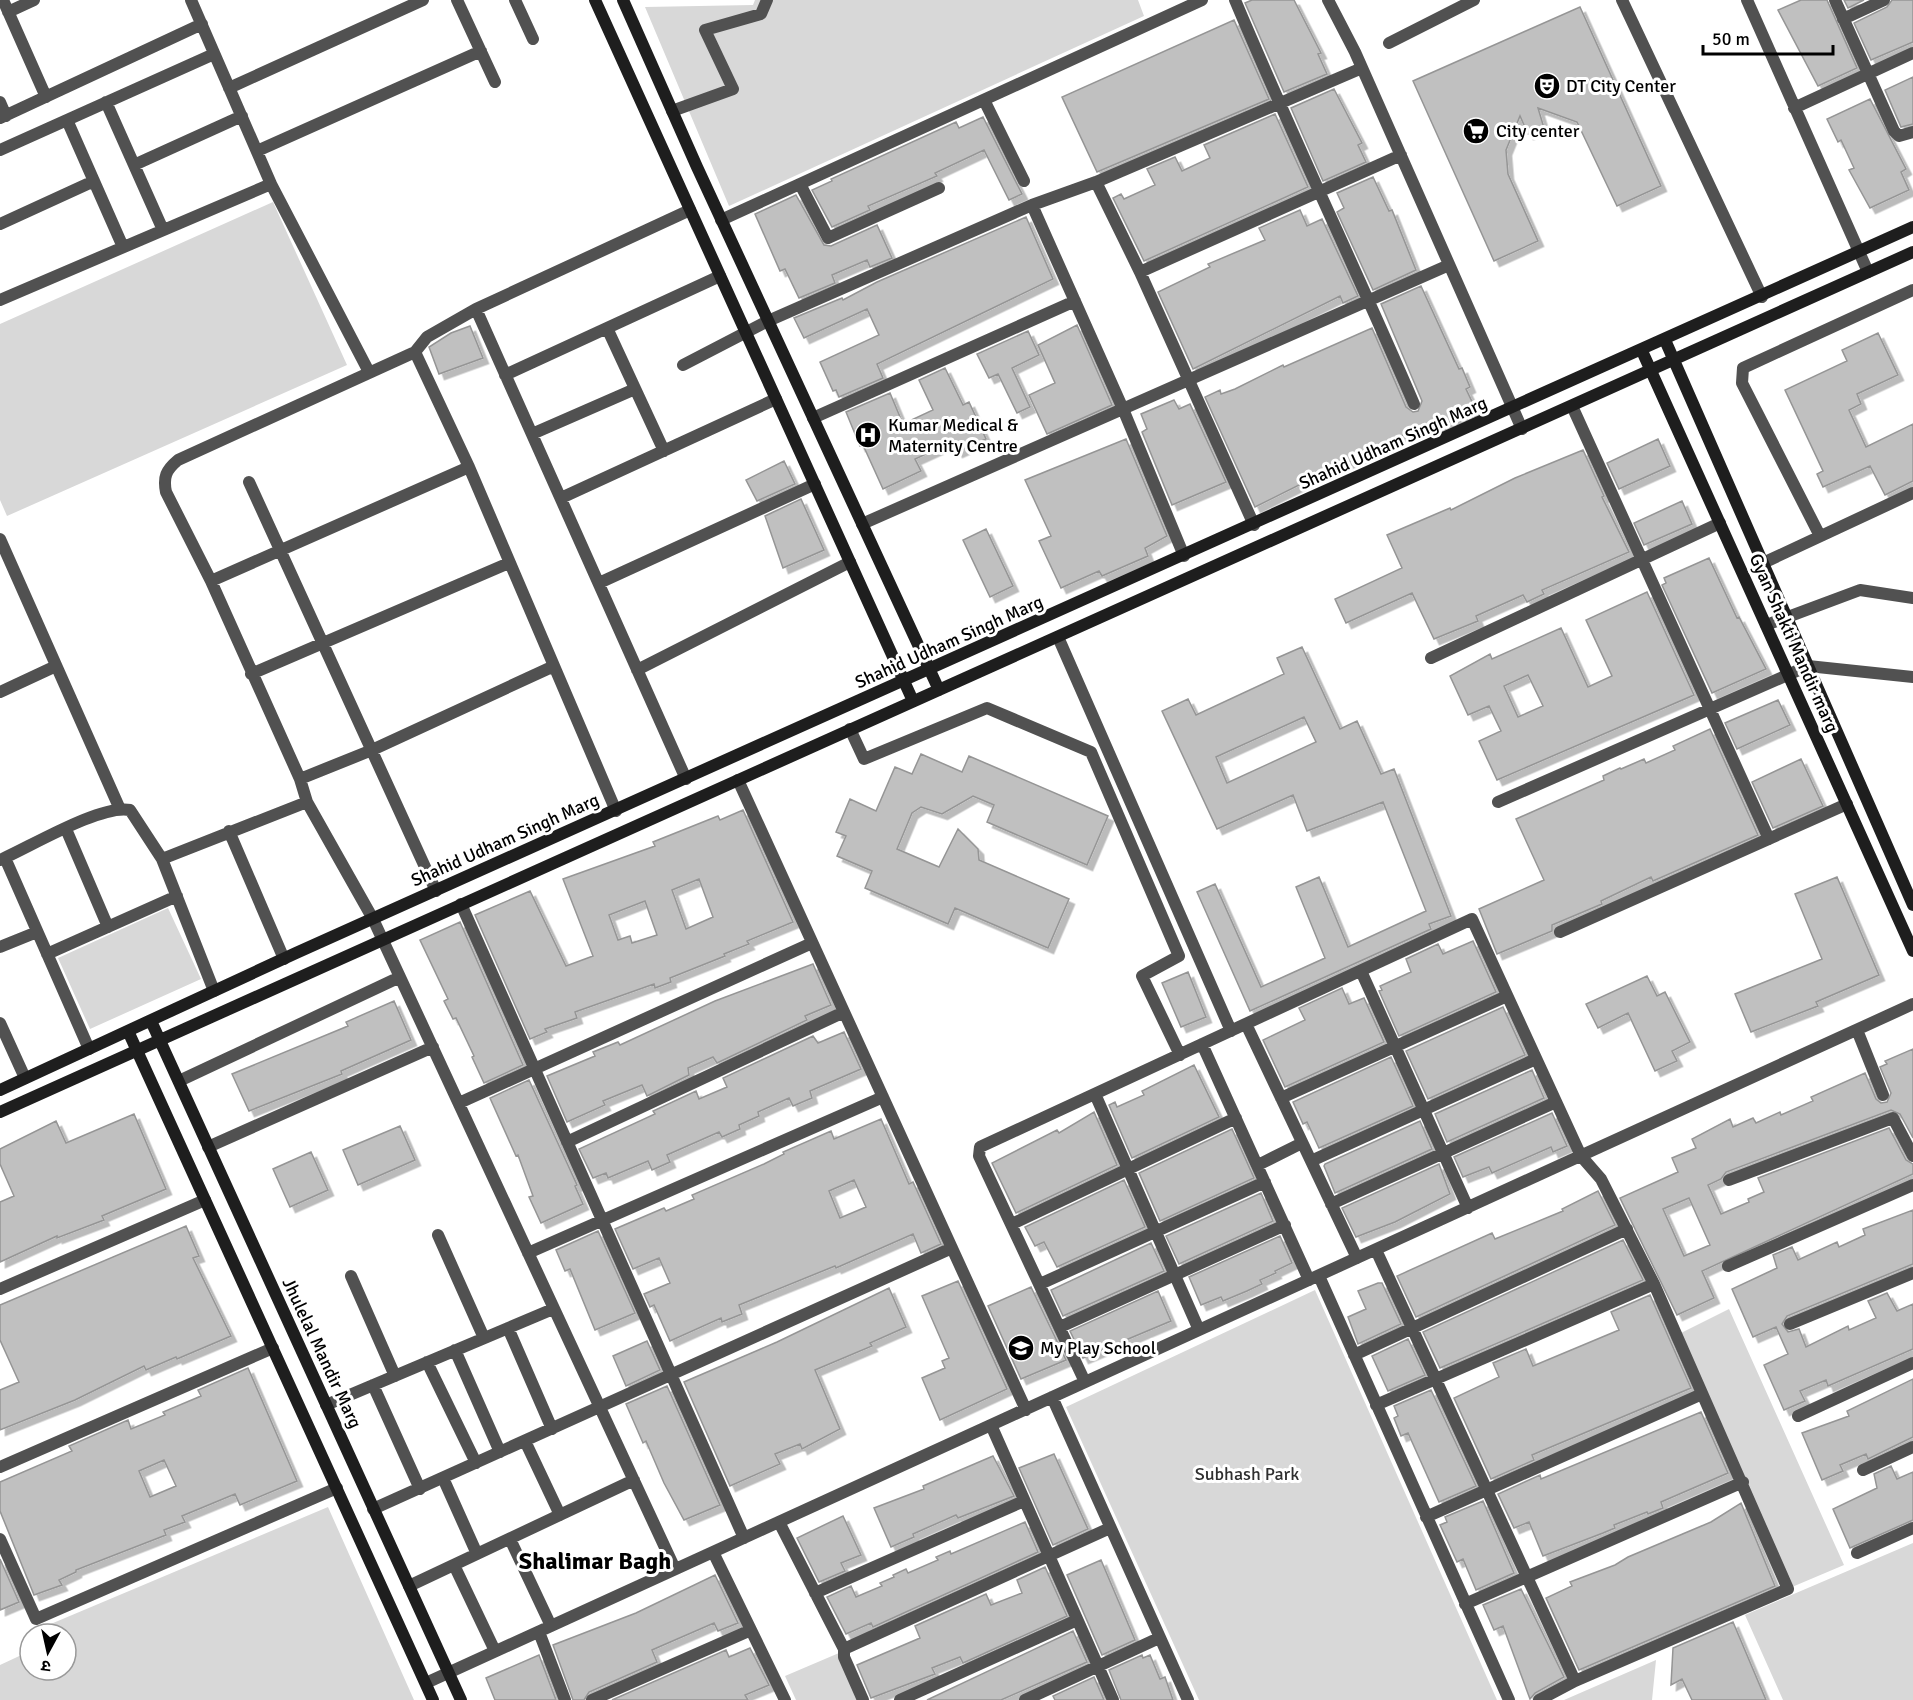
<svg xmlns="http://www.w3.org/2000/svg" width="1913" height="1700" viewBox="0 0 1913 1700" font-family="Signika,'Noto Sans Devanagari',sans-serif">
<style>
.green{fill:#d8d8d8}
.building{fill:#c0c0c0;stroke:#959595;stroke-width:1.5;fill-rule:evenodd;filter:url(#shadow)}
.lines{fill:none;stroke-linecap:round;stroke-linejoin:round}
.street{stroke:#515151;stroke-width:12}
.secondary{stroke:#1e1e1e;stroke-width:12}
.labels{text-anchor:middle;stroke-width:6;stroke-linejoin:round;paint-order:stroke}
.poi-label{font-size:18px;fill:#000;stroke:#fff;text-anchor:start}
.street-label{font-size:18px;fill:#000;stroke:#fff}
.park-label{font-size:18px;fill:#2f2f2f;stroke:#fff}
.district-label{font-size:24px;font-weight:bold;fill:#000;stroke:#fff}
</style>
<defs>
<filter id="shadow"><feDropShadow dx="5.5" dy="5.5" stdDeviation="0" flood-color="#0004"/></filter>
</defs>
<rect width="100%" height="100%" fill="#fff"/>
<path class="green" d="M755,0H1138L1144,16L729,206L645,7L753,5Z
M273,202L347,365L7,516L0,500V324Z
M168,908L201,979L90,1029L58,958Z
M1315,1290L1497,1700H1199L1066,1407Z
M1729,1309L1844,1565L1792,1587L1671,1338Z
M328,1507L414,1700H0V1665L30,1651V1670H66V1634H50L46,1626Z
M1913,1543V1700H1783L1745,1615Z
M839,1653L860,1700H796L785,1676Z
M1656,1660L1652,1700H1564Z"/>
<path class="building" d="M1252,0H1294L1321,53L1318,54L1327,74L1284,92L1245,3Z
M1801,0H1827L1857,68L1818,86L1778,10Z
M1844,0H1864L1848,8Z
M1892,0H1913V42L1871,60L1854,23L1887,7Z
M1580,7L1661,186L1617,206L1577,122L1538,108L1544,128L1528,134L1520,116L1506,150L1508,174L1538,241L1494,261L1413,81Z
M1234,20L1269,99L1097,172L1062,97Z
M1913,77V124L1901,127L1885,90Z
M1334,89L1362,143L1358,145L1366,162L1323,181L1291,108Z
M1870,99L1906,169L1901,172L1909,190L1870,208L1849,170L1854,168L1841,140L1838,142L1827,119Z
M1275,114L1308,187L1144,261L1113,198L1121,194L1124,199L1155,185L1147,169L1175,157L1182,171L1210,158L1204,145Z
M983,117L1022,194L1009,200L984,150L935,173L937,176L868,206L870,210L832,227L812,190L832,181L831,179L956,122L959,128Z
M1373,177L1389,211L1392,210L1416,270L1373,290L1337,212L1344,208L1337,193Z
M796,195L824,245L831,246L877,225L892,258L870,267L867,260L832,275L835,283L799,298L785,269L780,271L755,214Z
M1300,210L1307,226L1322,219L1358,296L1343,303L1340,296L1193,369L1158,292L1210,267L1208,264L1265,240L1259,228Z
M1026,217L1053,279L877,364L883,378L839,397L836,390L833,391L820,362L879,335L867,309L804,338L794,318L842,298L843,300L877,282Z
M1421,286L1459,369L1462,368L1470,387L1466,389L1476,410L1430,431L1427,424L1386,443L1388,446L1329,470L1255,507L1205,397L1220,390L1221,394L1235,389L1283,365L1284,367L1372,328L1406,407L1413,412L1418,411L1422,401L1381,304Z
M1077,325L1112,405L1047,434L1029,395L1055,383L1038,345Z
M470,326L483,358L439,374L429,347L451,333Z
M1028,331L1039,355L1012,368L1030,407L1017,413L998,374L989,378L977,354Z
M1878,333L1898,375L1857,394L1861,404L1849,410L1866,447L1913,424V481L1885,495L1870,466L1823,487L1817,474L1823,471L1785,390L1847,361L1842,350Z
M945,368L963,405L969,402L986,439L957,452L952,442L915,459L921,471L883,489L863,445L860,446L846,412L890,393L903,424L933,410L919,380Z
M1174,400L1179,409L1190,404L1226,482L1172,505L1142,432L1147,429L1141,414Z
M1126,439L1167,536L1145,548L1148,556L1102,576L1099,571L1061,588L1039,541L1051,536L1025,480Z
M1658,439L1670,466L1619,489L1607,463Z
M1583,450L1604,496L1602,497L1629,552L1542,590L1544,594L1527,602L1523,595L1476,616L1478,621L1434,639L1412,593L1346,623L1335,599L1402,568L1387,535L1450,508L1451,510L1515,478Z
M784,461L795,484L757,501L746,480Z
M801,499L824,550L783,568L765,516Z
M1682,501L1692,524L1644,545L1634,523Z
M986,529L1013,586L990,597L963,540Z
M1709,558L1737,618L1739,617L1766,669L1712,693L1662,585L1666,583L1664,578Z
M1647,592L1694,695L1497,780L1479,741L1501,731L1489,706L1468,715L1450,676L1490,654L1492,659L1561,628L1588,687L1612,676L1586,620ZM1528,675L1543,706L1518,717L1504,686Z
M1302,647L1340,729L1357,721L1381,774L1394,769L1451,916L1429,924L1431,929L1250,1011L1197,892L1215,884L1261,987L1325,958L1296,887L1319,877L1348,947L1426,911L1383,802L1307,831L1293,795L1217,829L1162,711L1188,699L1196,715L1284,674L1277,658ZM1304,717L1316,742L1227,783L1216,757Z
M1778,700L1790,725L1737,749L1725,723Z
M1710,729L1758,835L1653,881L1651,877L1601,901L1602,904L1552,925V931L1497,954L1479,909L1544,880L1516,819L1604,780L1603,776L1620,768L1621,769L1644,759L1646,763L1675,750L1673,746Z
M921,754L962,772L969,756L1108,816L1087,865L987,822L994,805L973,796L942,814L921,807L912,813L897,849L939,867L958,829L978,849L979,860L1069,899L1048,948L955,908L948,924L865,888L872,871L837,856L846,836L836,832L850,799L876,811L895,767L912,774Z
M1801,759L1823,806L1773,828L1752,782Z
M743,810L793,922L747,941L749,944L724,954L725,956L670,978L671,982L655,988L654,984L575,1012L577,1018L545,1029L547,1032L530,1039L475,915L530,891L566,966L593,956L563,879L655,846L653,842L718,816L720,820ZM699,879L713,917L686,929L672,890ZM645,901L657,935L632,943L630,936L618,940L609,915Z
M1837,877L1879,975L1816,1002L1818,1006L1751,1032L1735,994L1822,959L1795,894Z
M460,922L523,1065L484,1083L472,1057L474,1056L456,1018L453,1019L444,1001L448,999L420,940Z
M1473,941L1496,992L1399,1036L1379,991L1382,990L1380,986L1411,972L1406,959L1438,944L1443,954Z
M813,964L831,1005L805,1016L807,1020L717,1063L713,1057L688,1068L689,1075L647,1096L642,1085L603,1101L605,1105L567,1122L547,1076L595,1056L593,1052L618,1042L620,1045L715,1001Z
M1188,972L1206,1017L1181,1027L1162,983Z
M1647,976L1657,996L1665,992L1690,1042L1672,1051L1677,1061L1655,1071L1628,1013L1598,1028L1586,1004Z
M1342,988L1349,1004L1364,998L1384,1042L1285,1087L1263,1040L1305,1020L1299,1008Z
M394,1001L411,1040L341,1071L342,1074L249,1111L232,1074L348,1026L346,1022Z
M1503,1007L1525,1055L1428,1099L1406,1051Z
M844,1032L861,1069L810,1091L812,1098L793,1106L789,1098L758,1112L759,1116L739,1125L740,1129L722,1137L719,1132L667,1155L670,1162L652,1170L648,1161L608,1178L606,1173L593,1178L579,1149L655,1114L653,1111L696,1091L699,1099L727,1087L723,1078L813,1036L818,1043Z
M1913,1049V1138L1900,1114L1891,1110L1726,1172L1721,1179L1708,1185L1721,1214L1749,1202L1748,1199L1764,1192L1758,1178L1889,1128L1906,1160L1913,1164V1174L1702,1271L1714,1298L1677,1315L1620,1198L1678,1172L1672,1158L1696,1148L1692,1139L1730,1119L1733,1127L1753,1118L1756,1123L1780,1112L1781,1115L1813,1101L1811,1097L1865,1073L1876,1099L1881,1103L1887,1102L1891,1093L1880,1067L1887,1064L1885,1061ZM1689,1198L1710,1245L1684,1256L1663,1209Z
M1391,1057L1413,1106L1319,1148L1307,1122L1303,1124L1293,1102Z
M1194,1065L1219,1117L1132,1158L1109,1105L1115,1102L1117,1107L1144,1095L1142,1091Z
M1532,1070L1544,1098L1447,1142L1435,1114Z
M529,1080L577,1185L575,1186L583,1204L541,1223L529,1197L533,1196L518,1155L516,1156L490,1098Z
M1094,1112L1117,1165L1016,1213L992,1163L1057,1130L1059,1133Z
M1552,1113L1567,1146L1553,1152L1551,1147L1492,1173L1489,1167L1463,1177L1454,1157Z
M134,1114L166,1189L102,1216L104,1220L57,1238V1236L0,1262V1202L14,1196L0,1164V1149L56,1121L66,1143Z
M881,1119L909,1184L913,1182L941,1244L921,1253L913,1234L836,1268L835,1266L739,1305L742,1314L722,1322L721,1318L670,1341L654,1305L650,1307L644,1294L670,1283L659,1258L633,1269L615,1229L664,1208L666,1211L694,1199L692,1195L764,1164L784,1154L783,1152L831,1131L834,1139ZM854,1180L866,1207L840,1218L829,1191Z
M1420,1121L1432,1149L1335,1193L1324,1166L1325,1164Z
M400,1126L415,1160L358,1185L343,1150Z
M1232,1129L1254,1178L1160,1221L1139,1173Z
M311,1152L328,1190L290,1207L273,1169Z
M1439,1164L1450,1194L1395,1222L1356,1237L1342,1208Z
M1124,1180L1145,1227L1057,1267L1044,1242L1035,1246L1025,1227Z
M1598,1191L1615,1225L1416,1317L1397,1276L1492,1233L1495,1239L1563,1211L1562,1209Z
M1261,1193L1273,1221L1179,1264L1166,1236Z
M1913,1210V1264L1787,1316L1782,1324L1788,1332L1799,1329L1806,1347L1848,1326L1849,1330L1876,1318L1868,1301L1887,1293L1897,1311L1913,1304V1349L1828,1386L1826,1380L1800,1391L1805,1401L1784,1410L1764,1365L1788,1354L1776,1327L1753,1337L1732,1289L1777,1268L1773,1255L1792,1247L1798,1260L1837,1242L1839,1247L1865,1235L1863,1229Z
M186,1226L199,1256L193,1258L231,1336L177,1359L176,1357L146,1370L144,1366L75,1400L0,1430V1390L19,1382L0,1340V1305Z
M598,1231L635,1313L595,1330L570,1269L565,1271L556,1250Z
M1280,1236L1292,1263L1275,1271L1276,1273L1260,1280L1262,1284L1247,1291L1223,1301L1221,1297L1201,1305L1189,1277Z
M1623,1240L1643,1280L1440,1368L1423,1332Z
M1151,1243L1164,1271L1063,1316L1051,1290Z
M958,1281L1007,1389L940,1420L922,1378L945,1368L942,1361L949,1358L922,1296Z
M1378,1283H1382L1401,1324L1358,1344L1348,1317L1366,1309L1358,1291Z
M1031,1287L1066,1360L1021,1379L988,1306Z
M889,1288L906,1327L870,1343L872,1346L815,1370L840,1429L802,1449L800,1444L775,1454L780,1464L730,1486L684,1382L777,1342Z
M1158,1291L1171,1321L1083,1358L1070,1331Z
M1650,1295L1691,1388L1532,1455L1534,1460L1491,1479L1454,1398L1499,1377L1493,1363L1526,1349L1533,1366L1619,1330L1611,1312Z
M1408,1339L1425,1375L1388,1391L1372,1356Z
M647,1341L660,1370L626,1386L613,1356Z
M248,1368L297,1481L240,1505L235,1494L182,1516L185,1522L164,1530L166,1535L76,1570V1572L59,1580L62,1585L34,1595L0,1511V1482L72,1451L69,1446L128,1420L131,1429L165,1415L163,1412L201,1396L198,1390ZM164,1460L176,1486L150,1497L139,1471Z
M1913,1379V1437L1868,1459L1866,1454L1840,1465L1843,1471L1822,1480L1802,1433L1849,1416L1847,1411Z
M667,1386L720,1505L684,1520L664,1483L646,1441L643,1443L626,1404Z
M1431,1390L1476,1486L1439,1502L1408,1433L1401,1436L1394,1418L1398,1416L1394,1406Z
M1701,1412L1728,1473L1661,1502L1663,1508L1648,1514L1647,1512L1614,1525L1615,1528L1603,1533L1543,1556L1529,1522L1514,1528L1498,1494L1540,1475L1541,1479Z
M1054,1454L1088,1529L1053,1545L1019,1468Z
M993,1456L1014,1496L958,1518L956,1515L913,1534L914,1537L891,1547L874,1508L924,1489L923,1486Z
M1891,1466L1897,1479L1913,1472V1520L1850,1548L1833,1509L1877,1488L1874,1474Z
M1483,1501L1514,1573L1476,1590L1463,1559L1457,1562L1440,1525L1447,1522L1445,1517Z
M1741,1503L1775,1586L1579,1670L1546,1598L1572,1586L1570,1582L1615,1565L1628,1557L1711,1522Z
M843,1516L861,1555L841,1563L845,1571L819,1582L797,1538Z
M1025,1522L1038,1552L873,1627L871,1623L846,1634L827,1597L851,1586L856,1597L882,1586L880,1583L894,1577L893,1575L906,1569L908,1573L938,1560L936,1557L950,1551L951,1554Z
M0,1559L19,1602L0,1610Z
M1101,1560L1135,1640L1102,1655L1067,1575Z
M1045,1567L1067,1616L963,1663L960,1657L932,1668L935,1674L871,1698L857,1665L920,1638L915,1626L986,1594L991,1605L1022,1593L1017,1580Z
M715,1575L738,1623L718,1631L714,1623L652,1650L657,1662L589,1692L584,1700H573L553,1645L636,1613Z
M1521,1589L1564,1677L1535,1693L1530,1699L1503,1626L1494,1630L1483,1605Z
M1733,1622L1766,1700H1692L1682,1679L1671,1685L1673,1648Z
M1073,1631L1087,1662L1001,1700H927Z
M750,1648L769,1685L745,1695L748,1700H612L726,1650L729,1657Z
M539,1655L556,1700H495L486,1678Z
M1142,1655L1143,1658L1150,1655L1160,1679L1165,1677L1173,1700H1121L1109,1670Z
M1094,1677L1104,1700H1055L1053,1696Z"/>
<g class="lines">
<path class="street" d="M3,0L46,97
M457,0L495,82
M515,0L533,39
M1235,0C1292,136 1356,269 1414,404
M1328,0L1355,52L1522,429
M1622,0L1762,297
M1747,0L1868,272
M1835,0L1894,131L1899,136L1913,132
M8,12L34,0
M1843,19L1884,0
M1389,43L1474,0
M229,88L423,0
M984,100L1024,181
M0,102L6,116
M106,102L163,230
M1794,108L1913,53
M672,111L733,89L705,30L761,14L767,0
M0,118L202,24
M67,120L123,247
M0,150L214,54
M257,151L481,51
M134,165L242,116
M1096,182L1140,272L1254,525
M271,184L369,372
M800,184L828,238L939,188
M1032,205L1123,409L1184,556
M721,220L1202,0
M0,224L94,181
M1140,272L1401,155
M0,300L271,184L191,0
M476,309L427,337L415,352L178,460C166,470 163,477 166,492L211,581L300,779L307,802L373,919L675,1569
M607,328L664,451
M415,352L469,467L616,811
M683,365L768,321L1032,205L1096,182L1362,68
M505,375L720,276
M1572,406L1769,839
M813,418L1075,301
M532,434L635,389
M249,482L436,891
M561,498L776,399
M862,524L1449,265
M1820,536L1742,383L1743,368L1913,290
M0,539L119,807
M1763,563L1913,493
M211,581L469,467
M599,583L815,484
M1766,625L1860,590L1913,598
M1058,637L1231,1031
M1431,658L1720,523
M637,670L850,562
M251,674L509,563
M0,692L56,666
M850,729L864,759L987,708L1091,752L1179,956L1142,976L1180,1055
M300,779L372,750L554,666
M686,779L476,309L690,210
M738,780L1026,1410
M1498,802L1808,666L1913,677
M66,829L108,927
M229,831L284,959
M5,858L89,1049
M162,859L307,802
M0,860C30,847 101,804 130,810L162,859L214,991
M461,904L744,1538
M1560,932L1847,804
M0,947L37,932
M47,954L177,896
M1361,971L1468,1208
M0,1023L25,1078
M1246,1024L1357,1258
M1857,1030L1883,1095
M1202,1044L1309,1280
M179,1081L400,977
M1095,1094L1199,1330
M1281,1098L1507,996
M459,1103L812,943
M567,1142L844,1012
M208,1147L433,1047
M1311,1161L1536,1059
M1258,1165L1302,1143
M1729,1180L1893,1118L1913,1156
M1331,1204L1556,1102
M1012,1224L1236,1118
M438,1235L484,1338
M1376,1250L1575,1681
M528,1253L883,1097
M1728,1266L1913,1185
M351,1276L395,1376
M1319,1276L1509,1700
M1040,1284L1265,1182
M0,1289L205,1200
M1790,1324L1913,1273
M1060,1327L1285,1225
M508,1328L552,1429
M455,1350L500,1452
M1354,1355L1627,1229
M427,1362L476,1463
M1085,1382L979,1156L980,1147L1472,919L1581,1156L1601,1179L1654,1284L1788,1589L1575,1681L1539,1700
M373,1385L420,1489
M1052,1397L1188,1700
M326,1405L553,1309
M1376,1405L1654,1284
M1798,1416L1913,1363
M991,1425L1113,1700
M525,1441L560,1515
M0,1467L273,1348
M1863,1470L1913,1447
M443,1478L477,1554
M373,1509L952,1248
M1426,1517L1702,1394
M779,1522L844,1649V1657L863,1700
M0,1539L36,1619L337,1488
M510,1539L551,1626
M713,1552L785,1700
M1857,1553L1913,1528
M454,1565L495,1651
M409,1586L634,1480
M815,1593L1024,1501
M1465,1604L1743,1482
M539,1632L565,1700
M844,1649L1110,1528
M426,1683L1913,1004
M592,1700L751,1630
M900,1700L1077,1620
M1025,1700L1159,1638"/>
<path class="secondary" d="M595,0L913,701
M623,0L697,167L939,690
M1665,340L1913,905
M1642,351L1913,951
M151,1021L461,1700
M128,1031L433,1700
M0,1090L296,953L1913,227
M0,1112L1913,252"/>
</g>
<defs>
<symbol id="theatre-disc" viewBox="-11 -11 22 22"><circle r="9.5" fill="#000" stroke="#fff"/><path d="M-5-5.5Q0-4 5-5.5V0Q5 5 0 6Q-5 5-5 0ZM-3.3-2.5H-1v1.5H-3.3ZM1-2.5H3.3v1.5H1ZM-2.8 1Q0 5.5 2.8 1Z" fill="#fff"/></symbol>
<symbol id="supermarket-disc" viewBox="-11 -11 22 22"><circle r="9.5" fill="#000" stroke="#fff"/><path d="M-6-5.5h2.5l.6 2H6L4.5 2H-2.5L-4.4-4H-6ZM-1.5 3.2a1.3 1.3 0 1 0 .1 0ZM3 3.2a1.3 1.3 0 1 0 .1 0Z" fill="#fff"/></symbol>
<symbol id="hospital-disc" viewBox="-11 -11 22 22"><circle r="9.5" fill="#000" stroke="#fff"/><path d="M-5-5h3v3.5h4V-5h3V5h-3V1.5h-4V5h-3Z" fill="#fff"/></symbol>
<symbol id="school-disc" viewBox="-11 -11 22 22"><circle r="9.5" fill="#000" stroke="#fff"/><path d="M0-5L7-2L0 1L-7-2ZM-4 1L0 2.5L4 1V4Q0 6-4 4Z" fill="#fff"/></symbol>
</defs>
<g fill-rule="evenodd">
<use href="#theatre-disc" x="1532" y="71" width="30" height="30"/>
<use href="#supermarket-disc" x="1461" y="116" width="30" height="30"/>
<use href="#hospital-disc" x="853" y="420" width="30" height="30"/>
<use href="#school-disc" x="1006" y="1333" width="30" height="30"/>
</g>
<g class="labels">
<g class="poi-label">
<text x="1566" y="92">DT City Center</text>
<text x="1496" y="137">City center</text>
<text x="888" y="431">Kumar Medical &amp;<tspan x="888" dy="21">Maternity Centre</tspan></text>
<text x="1040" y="1354">My Play School</text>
</g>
<g class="street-label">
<text transform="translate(1393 443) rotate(-24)" y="6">Shahid Udham Singh Marg</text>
<text transform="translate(949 642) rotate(-24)" y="6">Shahid Udham Singh Marg</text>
<text transform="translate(1794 643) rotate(66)" y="6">Gyan Shakti Mandir marg</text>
<text transform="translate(505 840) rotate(-24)" y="6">Shahid Udham Singh Marg</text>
<text transform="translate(322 1353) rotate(65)" y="6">Jhulelal Mandir Marg</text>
</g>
<g class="park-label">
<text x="1247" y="1480">Subhash Park</text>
</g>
<g class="district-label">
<text x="595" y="1569">Shalimar Bagh</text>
</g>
</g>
<g transform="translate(48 1652) rotate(188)"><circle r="28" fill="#ffffff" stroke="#999999" stroke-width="1.5"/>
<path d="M0-4.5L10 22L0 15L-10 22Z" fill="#000000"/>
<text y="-9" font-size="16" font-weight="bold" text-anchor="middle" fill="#000000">उ</text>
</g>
<path d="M1703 45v9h130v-9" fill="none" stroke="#000000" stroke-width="3"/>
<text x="1712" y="45" font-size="18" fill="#000000" stroke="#ffffff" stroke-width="4.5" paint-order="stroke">50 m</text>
</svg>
